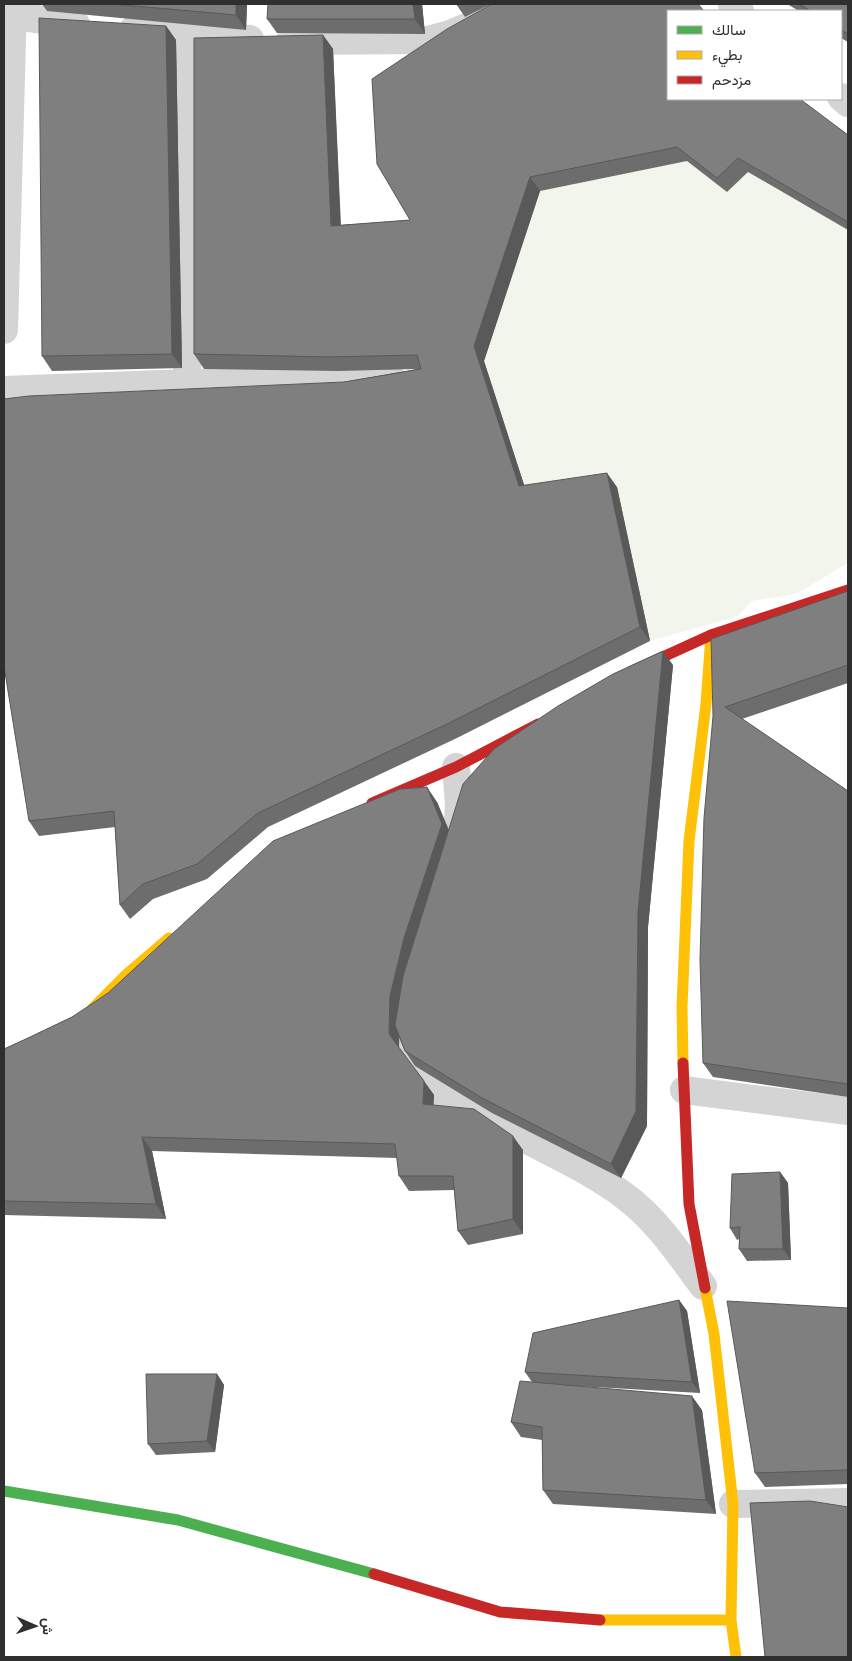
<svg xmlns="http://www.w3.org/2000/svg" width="852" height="1661" viewBox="0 0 852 1661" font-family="'IBM Plex Sans',Vazirmatn,sans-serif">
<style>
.green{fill:#f1f5ec}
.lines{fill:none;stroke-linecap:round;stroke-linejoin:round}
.street{stroke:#d4d4d4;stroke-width:28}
.fast{stroke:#4caf50;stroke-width:11}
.slow{stroke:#ffc107;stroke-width:11}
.jam{stroke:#c62828;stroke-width:11}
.wall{fill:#6d6d6d}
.shaded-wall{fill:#595959}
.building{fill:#7f7f7f;stroke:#595959}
</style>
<rect width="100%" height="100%" fill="#fff"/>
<path class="green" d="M687,161L727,192L748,172L848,230V563L796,594L751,601L738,616L650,641L617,488L529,500L484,361L540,191Z"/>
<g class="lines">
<path class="street" d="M732,4L740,11
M13,16L76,24
M133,30L250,39
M290,41L428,40L450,34L474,24L510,4
M841,97L848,103
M4,330L13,4
M187,383V35
M4,390L187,383L392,379
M456,767L459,804L457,836
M404,1018C403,1030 402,1041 406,1052C420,1091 467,1108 500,1126C542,1149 588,1168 626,1197C657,1220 680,1255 703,1286
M684,1090L848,1111
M733,1504L848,1502"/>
<path class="fast" d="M4,1491L178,1520L374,1574"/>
<path class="slow" d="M93,1008L127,974L169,938
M683,1063L682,1007L689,841L706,704L711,635
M705,1288L714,1334L733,1504L731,1620L736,1657
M600,1620H731"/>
<path class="jam" d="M632,671L711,635L848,590
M372,803L456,767L538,724
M683,1063L689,1204L705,1288
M374,1574L500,1612L600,1620"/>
</g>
<path class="wall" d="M42,4H247L246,30L47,11Z
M268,4H422L425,34L277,33L267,19Z
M456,4H491L465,17Z
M787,4H848V42L841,38V11H799Z
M668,11L848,135V230L748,172L727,192L687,161L540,191L484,361L524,485L617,487L650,641L457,738L268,827L207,879L153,899L130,919L120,905L115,827L39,836L29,821L344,382L417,369L338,371L204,369L194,354L323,35L333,49L341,225L410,220Z
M166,26L176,40L182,368L52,371L42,356Z
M848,591V683L742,719L848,791V1097L713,1077L703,1063L713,716Z
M673,665L648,927L647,1126L621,1178L492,1113L415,1066L405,1051L399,1037V1048L434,1095L433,1105L523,1150V1234L468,1245L458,1231L454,1190L409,1191L399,1176L397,1158L152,1151L166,1219L4,1215V1049L28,1038L72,1017L437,802L449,830Z
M780,1172L788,1183L791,1260L747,1261L739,1249V1239L737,1240L730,1228Z
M679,1300L687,1311L700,1393L576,1386L702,1410L716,1514L553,1504L543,1490L542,1440L521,1437L511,1422L532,1382L525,1372Z
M848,1308V1484L765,1487L755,1473Z
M217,1374L224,1385L215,1452L156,1455L148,1444Z"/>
<path class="shaded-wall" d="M236,4H247L246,30L236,15Z
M413,4H422L425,34L415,19Z
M166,26L176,40L182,368L172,354Z
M323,35L333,49L341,240L331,226Z
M530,177L540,191L484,361L529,500L519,486L474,346Z
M607,473L617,487L650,641L640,627Z
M663,651L673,665L648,927L647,1126L621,1178L611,1164L638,912Z
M427,787L437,802L452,839L400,1010L399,1048L389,1034L390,996Z
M424,1081L434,1095L433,1118L423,1104Z
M513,1136L523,1150V1234L513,1219Z
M142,1137L152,1151L166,1219L156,1204Z
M780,1172L788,1183L791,1260L783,1249Z
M679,1300L687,1311L700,1393L692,1382Z
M217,1374L224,1385L215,1452L207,1441Z
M692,1396L702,1410L716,1514L706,1500Z"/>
<path class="building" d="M112,4H236V15Z
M268,4H413L415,19H267Z
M492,4H698L704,11H668V99H800L848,135V222L738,158L717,178L677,147L530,177L474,346L519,486L607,473L640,627L447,724L258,813L197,864L143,884L120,905L114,811L29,821L4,666V399L29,396L344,382L421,369L417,355L328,357L194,354V38L323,35L331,226L410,220L377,164L372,79L447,29Z
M799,4H848V34L841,30V11H811Z
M39,18L166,26L172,354L42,356Z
M848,591V665L725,707L848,791V1084L703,1063L700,959L704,818L713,716L711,639Z
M663,651L638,912L636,1111L611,1164L482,1098L405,1051L395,1025L403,976L463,784L494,749L558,706L613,674Z
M427,787L442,824L404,938L390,996L389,1034L424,1081L423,1104L474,1109L513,1136V1219L458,1231L453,1176H399L395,1144L142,1137L156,1204L4,1201V1049L28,1038L72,1017L108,993L273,841L400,789Z
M780,1172L783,1249H739L740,1227L730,1228L732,1174Z
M679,1300L692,1382L525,1372L533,1333Z
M727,1301L848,1308V1470L755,1473Z
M146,1374H217L207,1441L148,1444Z
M520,1381L692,1396L706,1500L543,1490L542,1427L511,1422Z
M810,1501L848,1507V1657H765L750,1503Z"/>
<rect width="852" height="1661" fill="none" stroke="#2f2f2f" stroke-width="10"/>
<rect x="667" y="10" width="175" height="90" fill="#ffffff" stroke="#acacac"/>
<rect x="677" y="26" width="25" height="8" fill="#4caf50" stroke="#acacac"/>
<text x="712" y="35" font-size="15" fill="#2f2f2f">سالك</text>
<rect x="677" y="51" width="25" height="8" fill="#ffc107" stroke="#acacac"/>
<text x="712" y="60" font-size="15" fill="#2f2f2f">بطيء</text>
<rect x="677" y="76" width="25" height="8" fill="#c62828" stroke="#acacac"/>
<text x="712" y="85" font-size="15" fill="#2f2f2f">مزدحم</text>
<g transform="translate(35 1626) rotate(92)" stroke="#ffffff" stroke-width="4" paint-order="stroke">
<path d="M0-4L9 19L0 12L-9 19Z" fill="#2f2f2f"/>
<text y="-8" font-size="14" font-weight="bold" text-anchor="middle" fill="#2f2f2f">ش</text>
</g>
</svg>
